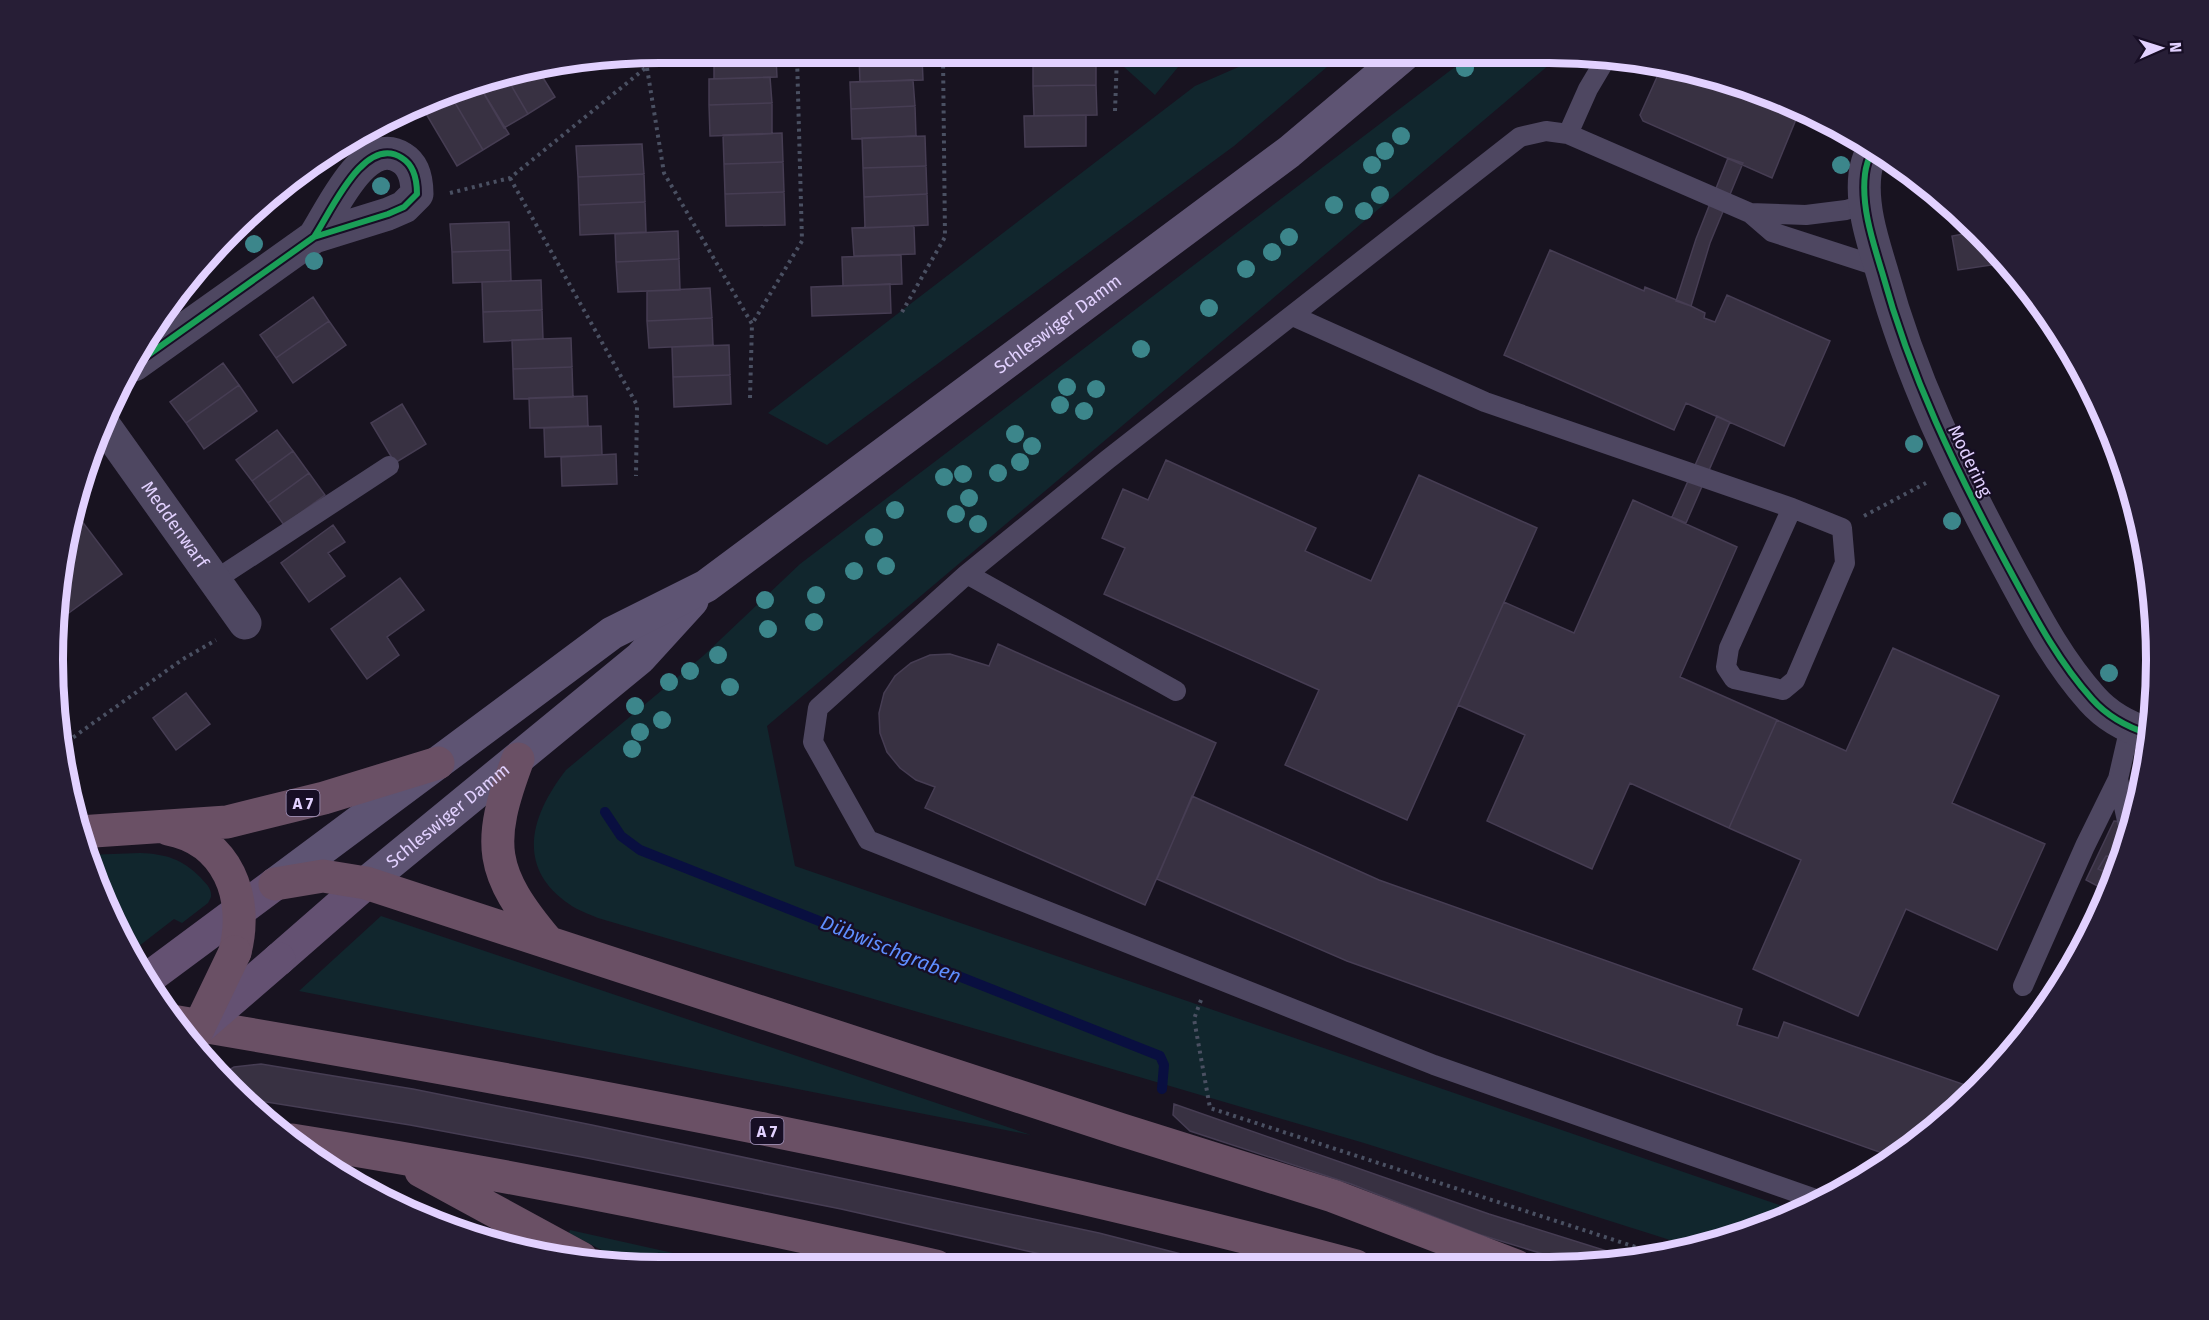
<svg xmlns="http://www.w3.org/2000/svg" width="2209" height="1320" viewBox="0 0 2209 1320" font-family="'Fira Sans',sans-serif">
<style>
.green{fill:#11262d}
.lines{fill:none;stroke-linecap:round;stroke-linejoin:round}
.stream{stroke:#090f40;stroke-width:10}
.building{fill:#383142;stroke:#463d53;stroke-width:1.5}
.path{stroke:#4a5062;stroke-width:4;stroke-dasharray:3 4.5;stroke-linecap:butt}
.service{stroke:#4e4761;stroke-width:20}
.minor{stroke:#4e4761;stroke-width:33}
.secondary{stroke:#5e5473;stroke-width:33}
.primary{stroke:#645172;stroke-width:33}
.motorway{stroke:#6a5065;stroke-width:33}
.primary-bridge{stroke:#645172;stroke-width:33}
.motorway-bridge{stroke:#6a5065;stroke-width:33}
.cycleway-casing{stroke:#170e25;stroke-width:10}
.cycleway{stroke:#1a9f57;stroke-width:6}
.tree{fill:#3c868b}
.labels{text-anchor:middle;stroke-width:4.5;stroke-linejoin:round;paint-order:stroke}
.shield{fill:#170e25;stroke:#a596be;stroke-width:1.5}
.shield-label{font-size:16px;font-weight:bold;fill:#e2d1ff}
.street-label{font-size:18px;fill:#e2d1ff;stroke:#170e25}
.water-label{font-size:20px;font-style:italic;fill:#5f8eff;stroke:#170e25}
.rim{fill:none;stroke:#e2d1ff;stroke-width:8}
</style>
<rect width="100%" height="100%" fill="#181320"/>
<path class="green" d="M1472,54H1562L767,726L795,866L1797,1211L1744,1235L1689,1246L1364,1143L598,918C589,914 577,910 569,904C514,866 532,814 566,770L703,656L800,564Z
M1188,55L1155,95L1123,66L1140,56Z
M1266,55H1341L1234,146L827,445L768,413L1195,86Z
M140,853C166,854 182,859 200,877C206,884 212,888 211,897L208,903L182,923L174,919L130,953L115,929L85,855Z
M381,916L1031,1135L299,991Z
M423,1215L515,1245L464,1235Z
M570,1230L731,1266H632L569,1233Z"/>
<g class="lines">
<path class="stream" d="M605,812L621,836L640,850L1160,1056L1164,1065L1162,1089"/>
</g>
<path class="building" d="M922,56L923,80L860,82L859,57Z
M714,57H776L777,77L714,79Z
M1096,57V85L1033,86V58Z
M537,68L555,97L528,114L505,75Z
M1661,68L1745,85L1799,112L1772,178L1643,121L1640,115Z
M505,75L528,114L504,128L477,82Z
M770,77L772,103L709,105V79Z
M913,80L915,106L851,109L850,82Z
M477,82L509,134L483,150L451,96Z
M1096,85L1097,115L1034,116L1033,86Z
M451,96L483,150L457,166L425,112Z
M772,103V134L710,136L709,105Z
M915,106L916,136L852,139L851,109Z
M1086,115V146L1025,147L1024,116Z
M782,133L783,162L724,164L723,135Z
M925,136L926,166L863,168L862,138Z
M642,144L644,174L578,177L576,146Z
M1728,158L1743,163L1710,243L1691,306L1676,301L1696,239Z
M783,162L784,192L725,194L724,164Z
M926,166L927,194L864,197L863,168Z
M644,174L645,202L579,205L578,177Z
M784,192L785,225L726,226L725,194Z
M927,194L928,225L865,228L864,197Z
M645,202L646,232L580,235L579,205Z
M509,222L510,250L452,252L450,224Z
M914,226L915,254L854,256L852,228Z
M678,231L679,259L616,262L615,234Z
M1979,231L2005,263L1958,270L1952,236Z
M510,250L511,281L453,283L452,252Z
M1550,250L1644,291L1645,287L1691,306L1705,313L1704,318L1715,322L1727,295L1830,341L1784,446L1686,403L1674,430L1504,355Z
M901,255L902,284L843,286L842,257Z
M679,259L680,290L618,292L616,262Z
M541,280L542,310L483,312L482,282Z
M890,284L891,313L812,316L811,287Z
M710,288L712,318L647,321V291Z
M313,297L329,321L276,358L260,335Z
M542,310L543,339L484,342L483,312Z
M712,318L713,345L649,348L647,321Z
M329,321L346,345L293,383L276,358Z
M571,338L572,367L513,369L512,340Z
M729,345L730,375L673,377L672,347Z
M223,363L239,385L186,423L170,402Z
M572,367L573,397L514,399L513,369Z
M730,375L731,404L674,407L673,377Z
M239,385L257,411L204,449L186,423Z
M587,396L588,426L530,428L529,398Z
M402,404L426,444L395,463L371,423Z
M1717,416L1730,422L1686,523L1672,517Z
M601,426L602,455L545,457L544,428Z
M277,430L293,451L252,481L236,460Z
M293,451L309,473L268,503L252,481Z
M616,454L617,484L562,486L561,457Z
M1166,460L1316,528L1305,551L1371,581L1419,475L1537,528L1407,820L1285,765L1319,690L1104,594L1125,548L1102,538L1123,489L1148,500Z
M309,473L325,495L284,525L268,503Z
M1633,500L1737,547L1680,677L1777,720L1729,828L1630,783L1592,869L1487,821L1525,735L1458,705L1504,602L1574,633Z
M81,520L122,574L66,615L56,602L58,580L70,528Z
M333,525L345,542L328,553L345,576L309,602L281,563Z
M400,578L424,610L387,637L399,655L367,679L331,629Z
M998,644L1216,743L1145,905L925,808L935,787L916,780L900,768L887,752L880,733L879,713L884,693L895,676L911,663L930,655L950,654L989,666Z
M1893,648L1999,696L1952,803L2045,844L1997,950L1906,909L1858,1016L1753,969L1801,860L1729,828L1777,720L1846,751Z
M186,693L210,724L176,750L153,718Z
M1192,796L1379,880L1742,1009L1737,1025L1778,1038L1784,1022L1974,1088L1950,1117L1893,1157L1347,961L1157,879Z
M2114,821L2124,822L2125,842L2111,889L2105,890L2086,880Z
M2106,856L2120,857L2113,885L2099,881L2105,872L2098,869Z
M261,1064L413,1089L592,1125L1099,1233L1228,1266H1094L841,1209L587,1158L410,1125L241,1098L219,1076L234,1067Z
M1174,1104L1489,1214L1629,1258L1582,1266L1478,1234L1351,1184L1190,1131L1173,1115Z"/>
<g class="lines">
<path class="path" d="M647,68L664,173L752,324L802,241L797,57
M1115,111L1117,56
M510,178L637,405L636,476
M450,193L510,178L659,57
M902,312L945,237L943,56
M750,398L752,324
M1864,516L1926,483
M61,746L183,659L216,640
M1201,1000L1194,1019L1210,1108L1654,1253"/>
<path class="service" d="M1568,134L1588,89L1607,57
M1750,213L1772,232L1880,267
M1293,316L1485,402L1792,508
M1792,508L1842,528L1845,563L1795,680L1783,690L1734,679L1726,667L1729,648Z
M967,574L1176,691
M215,580L389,466
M2118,779L2129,830
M2023,986L2085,846L2118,779L2130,727
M1821,1201L1434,1065L868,840L813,742L818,708L967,574L1107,460L1520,137L1546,131L1568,134L1750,213L1806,215L1846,210L1866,204"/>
<g class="minor">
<path d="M1873,148C1869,157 1866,165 1865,174C1861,207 1873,242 1882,272C1911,378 1955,468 2007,565C2032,611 2056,659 2092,699C2107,716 2127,727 2149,734"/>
<path d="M134,365L314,237L388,214L404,207L417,194C417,181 415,166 402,158C364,133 330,214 314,237"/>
<path id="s1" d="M104,425L245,623"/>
</g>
<g class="secondary">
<path id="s2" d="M366,883L640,658L692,601"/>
<path id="s3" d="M275,884L612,633L706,586L1289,152L1404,55"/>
</g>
<path class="primary" d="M279,959L366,883
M147,979L275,884"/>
<path class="motorway" d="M518,759C486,844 489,872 548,942
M168,829C228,840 249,898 235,952
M79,832L227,822L324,798L438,763
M275,884L323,876L366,883L1122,1130L1333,1196L1516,1266
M172,1021C569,1088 966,1162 1356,1266
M292,1140C508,1174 723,1218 936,1266
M421,1171L581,1258"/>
<path class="primary-bridge" d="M198,1029L279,959"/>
<path class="motorway-bridge" d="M198,1029L235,952"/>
<defs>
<path id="cycleway" d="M1873,148C1869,157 1866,165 1865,174C1861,207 1873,242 1882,272C1911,378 1955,468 2007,565C2032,611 2056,659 2092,699C2107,716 2127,727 2149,734
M134,365L314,237L388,214L404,207L417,194C417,181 415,166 402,158C364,133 330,214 314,237"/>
</defs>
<use href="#cycleway" class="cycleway-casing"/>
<use href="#cycleway" class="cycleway"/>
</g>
<g class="tree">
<circle cx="1465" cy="68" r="9"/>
<circle cx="1401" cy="136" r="9"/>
<circle cx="1385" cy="151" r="9"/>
<circle cx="1372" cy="165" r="9"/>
<circle cx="1841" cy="165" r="9"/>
<circle cx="381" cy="186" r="9"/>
<circle cx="1380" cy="195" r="9"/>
<circle cx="1334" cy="205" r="9"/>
<circle cx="1364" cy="211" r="9"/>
<circle cx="1289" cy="237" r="9"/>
<circle cx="254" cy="244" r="9"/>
<circle cx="1272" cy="252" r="9"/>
<circle cx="314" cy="261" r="9"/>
<circle cx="1246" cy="269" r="9"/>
<circle cx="1209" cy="308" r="9"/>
<circle cx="1141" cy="349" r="9"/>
<circle cx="1067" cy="387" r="9"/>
<circle cx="1096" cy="389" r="9"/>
<circle cx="1060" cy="405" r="9"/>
<circle cx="1084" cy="411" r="9"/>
<circle cx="1015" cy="434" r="9"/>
<circle cx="1914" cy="444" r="9"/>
<circle cx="1032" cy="446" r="9"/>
<circle cx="1020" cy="462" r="9"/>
<circle cx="998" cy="473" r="9"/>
<circle cx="963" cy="474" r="9"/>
<circle cx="944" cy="477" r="9"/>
<circle cx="969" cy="498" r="9"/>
<circle cx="895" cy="510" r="9"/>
<circle cx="956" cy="514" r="9"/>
<circle cx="1952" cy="521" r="9"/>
<circle cx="978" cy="524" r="9"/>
<circle cx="874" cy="537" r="9"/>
<circle cx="886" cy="566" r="9"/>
<circle cx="854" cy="571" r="9"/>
<circle cx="816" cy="595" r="9"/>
<circle cx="765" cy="600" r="9"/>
<circle cx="814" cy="622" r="9"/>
<circle cx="768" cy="629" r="9"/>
<circle cx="718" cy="655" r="9"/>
<circle cx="690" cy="671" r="9"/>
<circle cx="2109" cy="673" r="9"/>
<circle cx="669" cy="682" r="9"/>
<circle cx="730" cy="687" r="9"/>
<circle cx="635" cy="706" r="9"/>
<circle cx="662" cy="720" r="9"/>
<circle cx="640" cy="732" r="9"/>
<circle cx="632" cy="749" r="9"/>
</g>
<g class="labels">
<g class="shield">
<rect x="286.5" y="790" width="33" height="26" rx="4.5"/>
<rect x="750.5" y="1118" width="33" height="26" rx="4.5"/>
</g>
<g class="shield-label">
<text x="303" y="809">A 7</text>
<text x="767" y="1137">A 7</text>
</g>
<g class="street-label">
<text dy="6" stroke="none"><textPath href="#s3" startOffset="964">Schleswiger Damm</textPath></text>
<text transform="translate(1970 461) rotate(64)" y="6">Modering</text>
<text dy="6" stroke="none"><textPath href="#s1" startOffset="122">Meddenwarf</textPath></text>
<text dy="6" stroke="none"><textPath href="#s2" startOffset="106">Schleswiger Damm</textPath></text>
</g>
<g class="water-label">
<text transform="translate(891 949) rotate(22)" y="7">Dübwischgraben</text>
</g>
</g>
<path d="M0 0H2209V1320H0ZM660 63H1549A597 597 0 0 1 2146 660V660A597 597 0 0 1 1549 1257H660A597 597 0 0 1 63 660V660A597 597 0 0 1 660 63Z" fill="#271e36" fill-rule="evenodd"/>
<path class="rim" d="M660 63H1549A597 597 0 0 1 2146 660V660A597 597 0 0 1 1549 1257H660A597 597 0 0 1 63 660V660A597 597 0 0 1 660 63Z"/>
<g transform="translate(2161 48) rotate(87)" stroke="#170e25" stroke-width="4.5" paint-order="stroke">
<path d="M0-4.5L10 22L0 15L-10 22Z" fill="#e2d1ff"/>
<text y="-9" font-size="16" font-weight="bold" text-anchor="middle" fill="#e2d1ff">N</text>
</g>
</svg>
